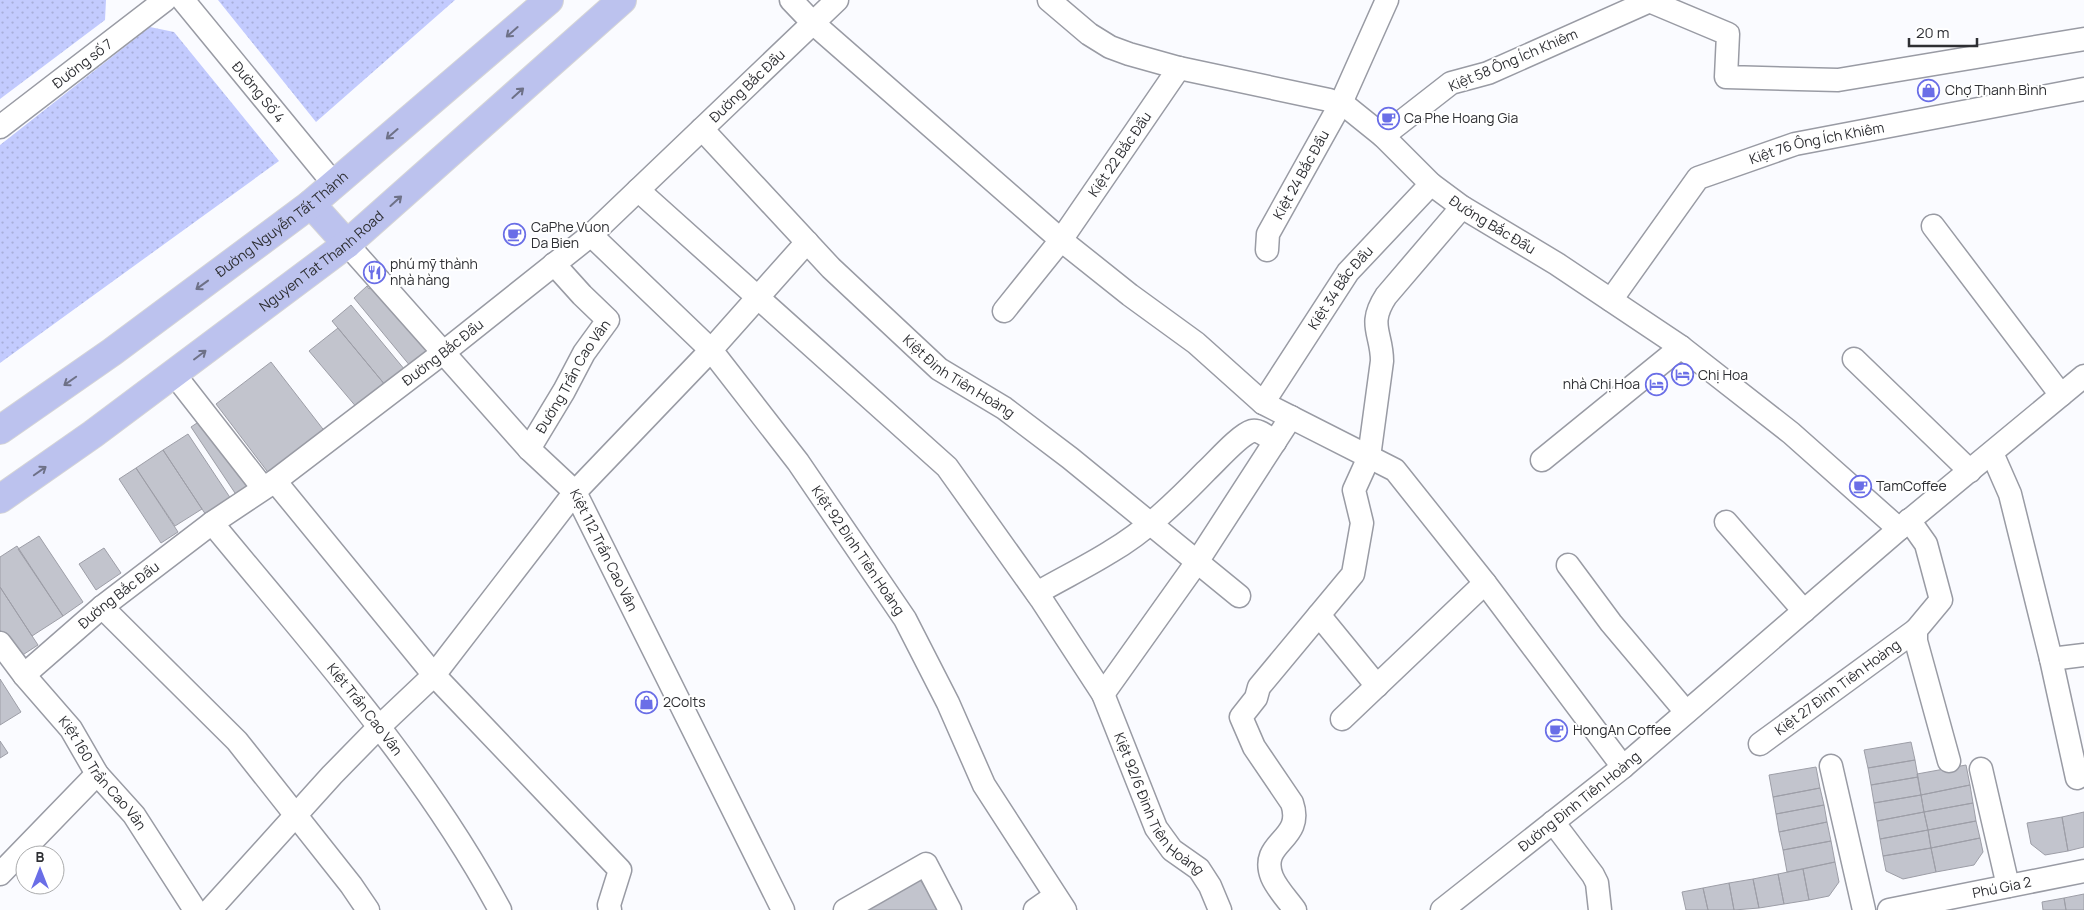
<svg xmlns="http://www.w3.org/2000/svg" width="2084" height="910" viewBox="0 0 2084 910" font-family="Manrope,sans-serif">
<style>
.grass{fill:url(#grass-dots)}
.building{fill:#c2c4cd;stroke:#9d9ea7}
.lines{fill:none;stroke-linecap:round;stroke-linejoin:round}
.minor-casing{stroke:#999ba4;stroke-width:25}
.major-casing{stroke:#d5d5d6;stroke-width:30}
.minor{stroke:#fff;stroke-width:22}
.major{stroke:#bcc2ee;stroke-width:28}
.oneway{stroke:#6e7187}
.labels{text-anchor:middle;stroke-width:4;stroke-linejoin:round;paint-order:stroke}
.street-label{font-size:14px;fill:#2e2f33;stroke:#fff}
.poi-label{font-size:14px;fill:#2e2f33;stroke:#fff;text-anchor:start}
</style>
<defs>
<pattern id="grass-dots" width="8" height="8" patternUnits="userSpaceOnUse" patternTransform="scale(1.25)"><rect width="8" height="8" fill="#c3cbfe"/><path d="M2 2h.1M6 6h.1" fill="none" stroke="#a8afda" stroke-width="1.8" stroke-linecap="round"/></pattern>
</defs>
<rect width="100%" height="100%" fill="#fafbff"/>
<path class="grass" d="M0,0H106L105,20L0,99Z
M218,0H455L316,122Z
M150,27L174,32L279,161L0,363V145Z"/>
<path class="building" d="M376,284L431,350L411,367L354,298L367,286L369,289Z
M351,305L405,370L386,386L332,321Z
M338,328L386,386L358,409L309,351Z
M271,362L326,433L270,475L216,404Z
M209,415L255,484L237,496L191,427Z
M188,434L231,499L206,515L163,450Z
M163,450L202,509L175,526L136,468Z
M136,468L178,532L161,543L119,479Z
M39,536L83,602L63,616L18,549Z
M17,546L63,616L32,636L0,587V557Z
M104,548L121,573L96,590L79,564Z
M0,587L38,645L18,658L0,630Z
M0,679L21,712L0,725Z
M0,741L8,753L0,758Z
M1911,742L1915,760L1868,768L1864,750Z
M1915,760L1918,777L1871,785L1868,768Z
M1966,765L1970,785L1921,795L1917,774Z
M1816,767L1820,788L1773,797L1769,775Z
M1918,777L1921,795L1874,803L1871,785Z
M1970,785L1973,803L1924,812L1921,795Z
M1820,788L1824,805L1776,814L1773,797Z
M1921,795L1924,812L1877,821L1874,803Z
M1973,803L1976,821L1928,830L1924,812Z
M1824,805L1827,822L1779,832L1776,814Z
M1924,812L1928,830L1880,839L1877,821Z
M2084,812V847L2068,851L2062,817Z
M2062,817L2068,851L2045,855L2031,844L2027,823Z
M1976,821L1980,838L1931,848L1928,830Z
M1827,822L1831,841L1783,850L1779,832Z
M1928,830L1931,848L1883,856L1880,839Z
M1980,838L1983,852L1974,865L1936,872L1931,848Z
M1831,841L1835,862L1787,872L1783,850Z
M1931,848L1936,872L1903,879L1886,871L1883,856Z
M1835,862L1839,882L1829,896L1809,900L1803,869Z
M1803,869L1809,900L1784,904L1778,874Z
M1778,874L1784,904L1759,908L1753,879Z
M919,878L939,910H865Z
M1753,879L1759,908L1734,910L1729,883Z
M1729,883L1734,910H1708L1703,888Z
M1703,888L1708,910H1686L1682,892Z
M2084,894V910H2066L2064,898Z
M2064,898L2066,910H2043L2042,902Z"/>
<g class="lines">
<defs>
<g id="minor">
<path id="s1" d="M183,0L334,184"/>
<path d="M791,0L813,23L1061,240L1130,295L1196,343L1263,403L1395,470L1485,583L1623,767"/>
<path id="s2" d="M1049,0L1089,34L1110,47L1129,54L1179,68L1329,100L1347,107L1383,136L1431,184L1462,207L1557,264L1681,347L1791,433L1899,529"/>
<path d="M1647,0L1728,34L1726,77L1838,80L2084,39"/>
<path id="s3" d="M0,127L165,0"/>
<path id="s4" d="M702,129L831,268L939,369L1004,408L1070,458L1239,596"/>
<path d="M1383,136L1451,83L1488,73L1652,0"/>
<path id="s5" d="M638,190L947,467L1041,599L1103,694L1156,828L1172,850L1199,869L1210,886L1220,910"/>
<path d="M1933,226L2061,395"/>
<path id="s6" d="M591,235L711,350L798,462L905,619L948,703L984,785L1065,910"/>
<path id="s7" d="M347,244L529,449L575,492L783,910"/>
<path id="s8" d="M1267,250L1268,234L1341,103L1387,0"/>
<path id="s9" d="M1611,300L1698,178L1795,144L2084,89"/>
<path id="s10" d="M1004,311L1061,240L1179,68"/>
<path d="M1854,359L1970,471"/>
<path d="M174,374L263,488"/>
<path id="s11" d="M1263,403L1348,272L1431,184"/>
<path id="s12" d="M529,449L564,391L584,353L608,320L582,295L554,264"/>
<path d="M1992,453L2010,494L2051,659L2077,778"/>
<path d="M1542,460L1681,347"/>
<path d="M275,481L434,675L620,870L609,905L610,910"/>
<path d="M1909,520L1926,544L1941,600L1916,630V641L1949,761"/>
<path d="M1726,522L1804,611"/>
<path id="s13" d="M212,523C314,647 424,768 500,910"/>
<path d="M1568,565L1611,623L1686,712"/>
<path d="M1037,593C1061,579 1086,567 1110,552C1146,531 1177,501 1206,471C1216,462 1239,435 1252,431C1259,429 1269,438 1275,442"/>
<path d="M102,607L237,741L351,885L368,910"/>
<path d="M1319,615L1377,686"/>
<path id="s14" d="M0,643L24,675L71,729L97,774L134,815L195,910"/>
<path d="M2051,659L2084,655"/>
<path id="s15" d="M24,675L102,607L212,523L275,481L444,352L591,235L837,0"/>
<path d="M1103,694L1197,562L1291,417"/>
<path d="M1342,719L1485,583"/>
<path id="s16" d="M1760,744L1916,630"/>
<path d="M1831,766L1864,910"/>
<path d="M1981,769L2008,886"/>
<path d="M1553,822L1593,875L1597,883L1600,910"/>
<path d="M0,874L97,774"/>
<path d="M210,910L332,775L379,727L434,675L575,492L711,350L807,242"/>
<path d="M845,910L926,864L950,910"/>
<path d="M1035,910L1055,896"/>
<path d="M1295,910C1288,900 1277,889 1272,877C1258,841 1305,841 1292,803L1254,747L1241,717L1256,698L1259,687L1353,574L1362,523L1354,490L1369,457L1382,361C1382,333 1367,325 1386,296L1462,207"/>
<path id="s17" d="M1442,910L1623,767L1899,529L2084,376"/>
<path id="s18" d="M1889,910L2084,871"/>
</g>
<g id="major">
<path d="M311,204L347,244"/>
<path id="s19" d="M0,430L112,352L311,204L549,0"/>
<path id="s20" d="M0,499L93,434L347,244L622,0"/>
</g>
</defs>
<use href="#minor" class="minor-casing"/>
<use href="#major" class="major-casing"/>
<use href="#minor" class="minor"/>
<use href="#major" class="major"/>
</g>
<defs><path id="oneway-shaft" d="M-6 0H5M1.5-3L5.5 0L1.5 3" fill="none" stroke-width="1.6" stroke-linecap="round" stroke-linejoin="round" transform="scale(1.25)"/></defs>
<g class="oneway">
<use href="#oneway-shaft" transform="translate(512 32) rotate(139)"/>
<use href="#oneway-shaft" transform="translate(518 93) rotate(-42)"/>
<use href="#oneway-shaft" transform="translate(392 134) rotate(139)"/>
<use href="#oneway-shaft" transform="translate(396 201) rotate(-42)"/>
<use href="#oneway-shaft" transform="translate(202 285) rotate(144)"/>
<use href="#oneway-shaft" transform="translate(200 355) rotate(-37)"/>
<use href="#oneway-shaft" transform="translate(70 381) rotate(145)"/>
<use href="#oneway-shaft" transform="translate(40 471) rotate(-35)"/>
</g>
<defs>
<symbol id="shop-ring" viewBox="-11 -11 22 22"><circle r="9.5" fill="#fff" stroke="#6a6ee7" stroke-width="1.5"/><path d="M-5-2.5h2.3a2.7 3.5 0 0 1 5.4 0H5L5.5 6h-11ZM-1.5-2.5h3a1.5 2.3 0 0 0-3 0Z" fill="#6a6ee7"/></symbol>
<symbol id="cafe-ring" viewBox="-11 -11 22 22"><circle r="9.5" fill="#fff" stroke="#6a6ee7" stroke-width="1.5"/><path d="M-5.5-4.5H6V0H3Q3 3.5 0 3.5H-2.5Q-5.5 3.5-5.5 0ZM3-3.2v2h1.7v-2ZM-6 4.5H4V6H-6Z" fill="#6a6ee7"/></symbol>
<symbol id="restaurant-ring" viewBox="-11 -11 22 22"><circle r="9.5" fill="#fff" stroke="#6a6ee7" stroke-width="1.5"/><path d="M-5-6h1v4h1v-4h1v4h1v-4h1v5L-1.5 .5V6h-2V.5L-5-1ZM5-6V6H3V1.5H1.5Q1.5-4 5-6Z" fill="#6a6ee7"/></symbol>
<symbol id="hotel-ring" viewBox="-11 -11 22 22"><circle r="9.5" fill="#fff" stroke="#6a6ee7" stroke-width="1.5"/><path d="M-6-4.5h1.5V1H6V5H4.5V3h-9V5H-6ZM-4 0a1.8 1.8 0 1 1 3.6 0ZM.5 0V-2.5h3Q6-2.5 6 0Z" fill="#6a6ee7"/></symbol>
</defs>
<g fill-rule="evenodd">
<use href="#shop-ring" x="1916" y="78" width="25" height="25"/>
<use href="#cafe-ring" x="1376" y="106" width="25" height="25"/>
<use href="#cafe-ring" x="502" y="222" width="25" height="25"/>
<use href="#restaurant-ring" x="362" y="260" width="25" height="25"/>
<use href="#hotel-ring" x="1670" y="362" width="25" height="25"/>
<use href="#hotel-ring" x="1644" y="372" width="25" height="25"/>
<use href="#cafe-ring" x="1848" y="474" width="25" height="25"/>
<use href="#shop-ring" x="634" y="690" width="25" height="25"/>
<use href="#cafe-ring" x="1544" y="718" width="25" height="25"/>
</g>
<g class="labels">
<g class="street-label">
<text transform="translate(1513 60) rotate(-23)" y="5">Kiệt 58 Ông Ích Khiêm</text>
<text dy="5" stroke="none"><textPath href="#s3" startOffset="104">Đường số 7</textPath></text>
<text dy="5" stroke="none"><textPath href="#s15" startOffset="934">Đường Bắc Đẩu</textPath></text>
<text dy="5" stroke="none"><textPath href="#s1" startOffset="119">Đường Số 4</textPath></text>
<text dy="5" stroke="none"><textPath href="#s9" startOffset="274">Kiệt 76 Ông Ích Khiêm</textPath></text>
<text dy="5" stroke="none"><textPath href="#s10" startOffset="195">Kiệt 22 Bắc Đẩu</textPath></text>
<text dy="5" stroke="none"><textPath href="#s8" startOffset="84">Kiệt 24 Bắc Đẩu</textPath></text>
<text dy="5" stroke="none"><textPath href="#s19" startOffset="349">Đường Nguyễn Tất Thành</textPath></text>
<text dy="5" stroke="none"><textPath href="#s2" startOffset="510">Đường Bắc Đẩu</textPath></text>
<text dy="5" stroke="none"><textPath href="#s20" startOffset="400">Nguyen Tat Thanh Road</textPath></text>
<text dy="5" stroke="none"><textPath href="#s11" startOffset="139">Kiệt 34 Bắc Đẩu</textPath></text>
<text dy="5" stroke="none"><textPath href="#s15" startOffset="529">Đường Bắc Đẩu</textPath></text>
<text dy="5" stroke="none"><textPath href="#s4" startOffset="358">Kiệt Đinh Tiên Hoàng</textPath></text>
<text dy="5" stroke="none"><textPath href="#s12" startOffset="85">Đường Trần Cao Vân</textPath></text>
<text dy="5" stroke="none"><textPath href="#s7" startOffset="402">Kiệt 112 Trần Cao Vân</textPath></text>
<text dy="5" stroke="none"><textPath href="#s6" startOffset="415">Kiệt 92 Đinh Tiên Hoàng</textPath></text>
<text dy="5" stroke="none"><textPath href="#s15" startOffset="124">Đường Bắc Đẩu</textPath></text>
<text dy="5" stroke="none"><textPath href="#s16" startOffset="96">Kiệt 27 Đinh Tiên Hoàng</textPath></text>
<text dy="5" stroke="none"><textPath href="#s13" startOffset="241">Kiệt Trần Cao Vân</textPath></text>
<text dy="5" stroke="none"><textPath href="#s14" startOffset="166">Kiệt 160 Trần Cao Vân</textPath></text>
<text dy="5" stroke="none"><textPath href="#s17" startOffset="175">Đường Đinh Tiên Hoàng</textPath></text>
<text dy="5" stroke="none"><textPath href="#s5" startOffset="816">Kiệt 92/6 Đinh Tiên Hoàng</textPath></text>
<text dy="5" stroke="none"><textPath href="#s18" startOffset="115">Phú Gia 2</textPath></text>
</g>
<g class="poi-label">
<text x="1945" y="95">Chợ Thanh Bình</text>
<text x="1404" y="123">Ca Phe Hoang Gia</text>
<text x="531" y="232">CaPhe Vuon<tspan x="531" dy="16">Da Bien</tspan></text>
<text x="390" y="269">phú mỹ thành<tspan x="390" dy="16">nhà hàng</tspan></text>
<text x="1698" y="380">Chị Hoa</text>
<text x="1640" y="389" text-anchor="end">nhà Chị Hoa</text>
<text x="1876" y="491">TamCoffee</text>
<text x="663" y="707">2Colts</text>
<text x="1573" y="735">HongAn Coffee</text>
</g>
</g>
<g transform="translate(40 870)"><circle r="24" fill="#ffffff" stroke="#abacad"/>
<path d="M0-4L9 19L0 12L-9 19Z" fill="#6a6ee7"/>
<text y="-8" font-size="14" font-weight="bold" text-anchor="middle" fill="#2e2f33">B</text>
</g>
<path d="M1909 38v8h68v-8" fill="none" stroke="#2e2f33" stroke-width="2.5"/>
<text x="1916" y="38" font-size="15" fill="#2e2f33" stroke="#ffffff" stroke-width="4" paint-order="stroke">20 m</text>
</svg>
